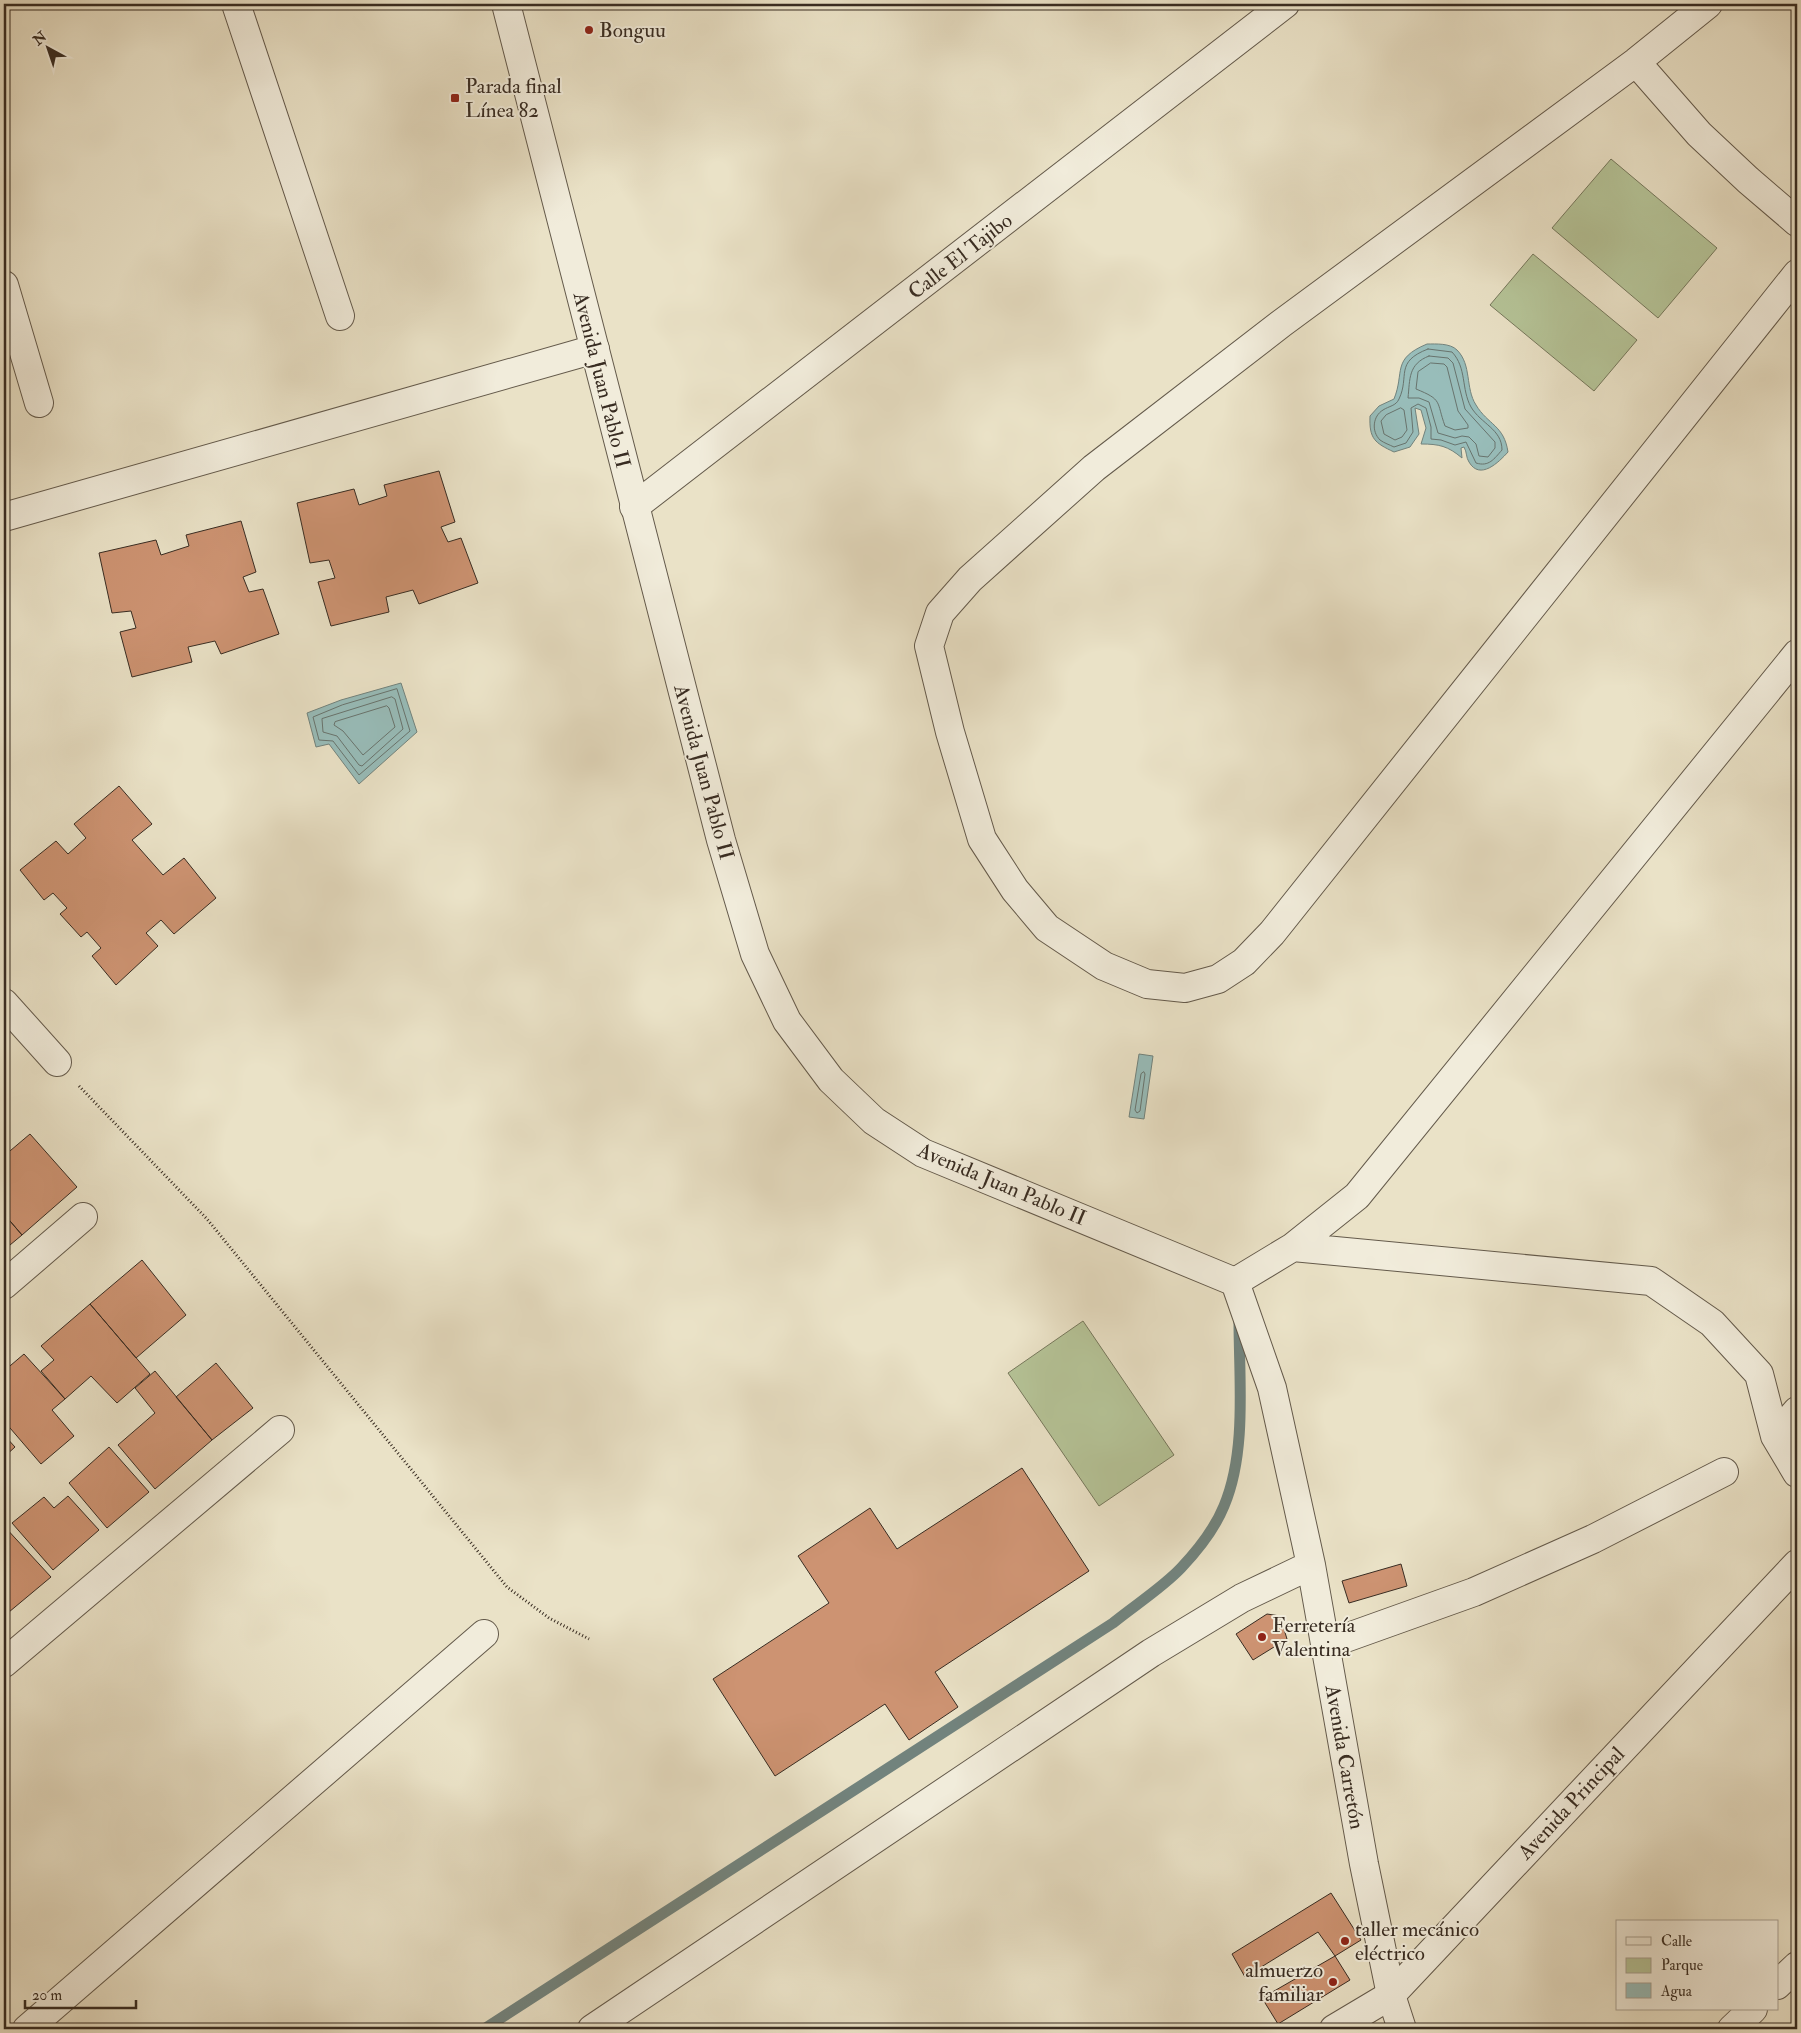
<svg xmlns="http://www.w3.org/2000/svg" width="1801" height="2033" viewBox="0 0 1801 2033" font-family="'IM FELL Double Pica',serif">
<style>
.green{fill:#b5c397;stroke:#76785c}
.water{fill:#98bdba;stroke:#72837d}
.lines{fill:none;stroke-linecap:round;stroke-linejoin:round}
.shore{stroke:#68746e;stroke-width:1}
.stream{stroke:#72837d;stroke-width:11}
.building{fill:#cd9372;stroke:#382c22}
.minor-casing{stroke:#645a4b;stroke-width:30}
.tertiary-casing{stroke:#645a4b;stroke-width:30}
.path{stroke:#382c22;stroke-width:3;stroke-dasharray:1 2.5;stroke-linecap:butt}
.minor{stroke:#f1ecdb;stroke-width:28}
.tertiary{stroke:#f1ecdb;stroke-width:28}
.poi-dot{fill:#8f2418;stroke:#f1ecdb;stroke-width:2}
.labels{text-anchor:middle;stroke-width:4;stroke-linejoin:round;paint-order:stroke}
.poi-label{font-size:21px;fill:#382c22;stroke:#f1ecdb;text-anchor:start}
.street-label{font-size:21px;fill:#382c22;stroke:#f1ecdb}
</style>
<rect width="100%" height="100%" fill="#eae2c7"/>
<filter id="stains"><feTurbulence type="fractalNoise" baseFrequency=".004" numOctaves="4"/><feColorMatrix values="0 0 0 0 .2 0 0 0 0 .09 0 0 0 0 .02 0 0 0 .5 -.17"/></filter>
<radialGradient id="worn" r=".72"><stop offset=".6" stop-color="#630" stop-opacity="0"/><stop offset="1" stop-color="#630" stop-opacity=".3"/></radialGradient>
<path class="green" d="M1611,159L1717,248L1658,318L1552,228Z
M1533,254L1637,340L1594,391L1490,305Z
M1083,1321L1174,1455L1099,1506L1008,1373Z"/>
<path class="water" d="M1427,344C1436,344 1450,343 1457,350C1472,365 1465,388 1476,405C1488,425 1504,425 1508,452C1499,462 1480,481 1469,462C1466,458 1467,452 1464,447L1461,448L1462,458C1448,446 1439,444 1421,444L1426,428L1421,410L1415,408L1419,434L1410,447L1394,452C1375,443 1369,439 1370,416L1379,406L1394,399C1405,372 1391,359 1427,344Z
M401,683L417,732L359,784L329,744L316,747L307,713L341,700Z
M1139,1054L1153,1056L1144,1119L1129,1117Z"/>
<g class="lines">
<path class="shore" d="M1428,349L1452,352C1467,368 1461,389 1471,407C1481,424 1502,429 1502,450C1494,459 1489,467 1476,463L1466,442L1455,445L1441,440L1431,439V427L1426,408L1418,404L1411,408L1413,432L1406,443L1394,447C1390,445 1384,443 1380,440C1371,431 1373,416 1383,410C1389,406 1396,406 1399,399C1410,376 1394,362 1428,349Z
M1429,356L1448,358L1453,363L1465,409L1495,442V448L1488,457L1479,456L1476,444L1469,437L1462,436L1455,438L1438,433L1429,402L1419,398H1408C1410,379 1408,364 1429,356Z
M1431,363L1444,364L1447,367L1458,411L1468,425V428L1455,430L1445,426C1436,401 1443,400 1416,389L1418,372Z
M1401,408L1404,410L1407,430L1402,437L1395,440L1384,434L1381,421L1386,415Z
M397,689L410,731L359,775L333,741L319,740L313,717L342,705Z
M392,697L395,699L403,729L362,766L359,765L337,736L323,732L322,719Z
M387,706L389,708L395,727L363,755L343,731L334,725L335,722Z
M1144,1072L1145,1074L1140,1111L1137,1113L1135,1110L1141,1074Z"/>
<path class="stream" d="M484,2029L1113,1623C1135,1605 1162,1588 1181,1568C1198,1550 1215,1528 1224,1506C1247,1452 1239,1379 1239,1321"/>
</g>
<path class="building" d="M439,471L455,522L441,527L448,542L461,538L478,583L419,604L413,590L386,597L389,612L331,626L318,582L335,578L329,560L310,563L297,503L354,489L359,505L387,496L384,485Z
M241,521L256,572L243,577L249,592L263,589L279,634L221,654L215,641L188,647L192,662L132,677L120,632L136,628L131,611L112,613L99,553L156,540L161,555L189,546L186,535Z
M119,786L152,824L132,840L163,875L184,858L216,898L174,934L161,920L146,933L158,946L116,985L92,956L101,948L87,932L81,937L60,914L67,908L53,893L44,900L20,870L56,841L68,854L86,838L74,824Z
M30,1134L77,1187L22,1235L4,1214V1156Z
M4,1214L22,1235L4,1250Z
M142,1260L186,1315L136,1358L90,1304Z
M90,1304L150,1374L117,1403L91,1376L65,1399L41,1371L54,1360L41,1346Z
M24,1354L65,1399L52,1410L74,1436L41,1464L4,1421V1371Z
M216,1363L253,1408L212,1440L176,1397Z
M155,1371L212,1440L155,1489L118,1445L155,1413L135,1388Z
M4,1435L15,1447L4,1457Z
M109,1447L149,1492L107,1528L69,1483Z
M1022,1468L1089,1571L935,1672L958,1707L909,1740L885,1704L775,1776L713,1679L829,1603L798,1556L870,1508L897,1549Z
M68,1496L99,1530L53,1570L12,1523L44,1497L54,1508Z
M4,1526L51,1577L9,1612L4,1606Z
M1401,1564L1407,1586L1349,1603L1342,1581Z
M1267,1614L1280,1616L1287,1639L1253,1660L1236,1634Z
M1331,1893L1361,1940L1335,1956L1318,1932L1245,1977L1232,1954Z
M1335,1956L1350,1980L1278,2024L1262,1998Z"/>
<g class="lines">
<defs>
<path id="minor" d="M236,4L340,316
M1708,4L1636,62L1282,323L1094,468L970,579L940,613L929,646L950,732L982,839L1015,890L1047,928L1104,966L1147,984L1185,988L1218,979L1244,962L1272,933L1797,274
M1636,62L1699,134L1748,180L1797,222
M4,285L39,403
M634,507L1285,4
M4,517L595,349
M4,1003L57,1062
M1293,1247L1651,1281L1712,1323L1759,1374L1775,1436L1797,1473
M1235,1282L1293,1247L1357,1196L1797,654
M4,1285L83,1217
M1775,1436L1797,1411
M1326,1645L1474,1592L1593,1539L1724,1472
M4,1663L280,1430
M1777,1985L1797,1966
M27,2029L484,1634
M1334,2029L1391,1995L1797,1564
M1732,2029L1753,2009"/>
<path id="tertiary" d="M506,4L721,840L755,954L787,1021L831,1080L874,1121L923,1153L1235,1282L1272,1388L1311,1565L1364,1864L1391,1995L1402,2029
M592,2029L1151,1653L1242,1598L1311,1565"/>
</defs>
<use href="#minor" class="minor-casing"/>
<use href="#tertiary" class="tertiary-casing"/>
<path class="path" d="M79,1086L207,1219L507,1587L549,1618L589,1639"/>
<use href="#minor" class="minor"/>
<use href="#tertiary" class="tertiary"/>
</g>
<g class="poi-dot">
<circle cx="589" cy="30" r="5"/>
<rect x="450" y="93" width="10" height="10" rx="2.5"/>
<circle cx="1262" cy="1637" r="5"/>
<circle cx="1345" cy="1941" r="5"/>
<circle cx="1333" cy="1982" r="5"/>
</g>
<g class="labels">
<g class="poi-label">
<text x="599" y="37">Bonguu</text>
<text x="465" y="93">Parada final<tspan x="465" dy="24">Línea 82</tspan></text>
<text x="1272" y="1632">Ferretería<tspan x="1272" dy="24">Valentina</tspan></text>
<text x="1355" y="1936">taller mecánico<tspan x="1355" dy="24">eléctrico</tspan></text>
<text x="1323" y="1977" text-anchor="end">almuerzo<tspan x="1323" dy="24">familiar</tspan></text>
</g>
<g class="street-label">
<text transform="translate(960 256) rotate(-38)" y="7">Calle El Tajibo</text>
<text transform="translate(602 380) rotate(76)" y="7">Avenida Juan Pablo II</text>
<text transform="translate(704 772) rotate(75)" y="7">Avenida Juan Pablo II</text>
<text transform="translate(1002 1184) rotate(23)" y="7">Avenida Juan Pablo II</text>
<text transform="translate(1345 1757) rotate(80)" y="7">Avenida Carretón</text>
<text transform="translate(1571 1803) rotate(-47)" y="7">Avenida Principal</text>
</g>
</g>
<rect width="1801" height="2033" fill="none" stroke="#eae2c7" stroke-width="20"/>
<rect x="5" y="5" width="1791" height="2023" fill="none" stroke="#382c22" stroke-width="2.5"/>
<rect x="10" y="10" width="1781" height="2013" fill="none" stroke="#382c22"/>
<rect x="1616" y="1920" width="162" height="90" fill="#f1ecdb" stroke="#a79f91"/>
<rect x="1626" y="1937" width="25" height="8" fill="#f1ecdb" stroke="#a79f91"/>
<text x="1661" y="1946" font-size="15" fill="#382c22">Calle</text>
<rect x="1626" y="1958" width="25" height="15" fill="#b5c397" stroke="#a79f91"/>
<text x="1661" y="1970" font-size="15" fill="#382c22">Parque</text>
<rect x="1626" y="1983" width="25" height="15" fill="#98bdba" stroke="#a79f91"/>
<text x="1661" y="1996" font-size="15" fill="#382c22">Agua</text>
<g transform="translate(48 48) rotate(320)" stroke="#f1ecdb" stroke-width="4" paint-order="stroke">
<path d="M0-4L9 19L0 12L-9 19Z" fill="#382c22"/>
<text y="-8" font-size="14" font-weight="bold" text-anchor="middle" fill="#382c22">N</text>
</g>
<path d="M25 2000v8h111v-8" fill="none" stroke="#382c22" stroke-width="2.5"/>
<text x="32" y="2000" font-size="15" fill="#382c22" stroke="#f1ecdb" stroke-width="4" paint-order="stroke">20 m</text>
<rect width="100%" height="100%" filter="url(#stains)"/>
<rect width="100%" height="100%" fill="url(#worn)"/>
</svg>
